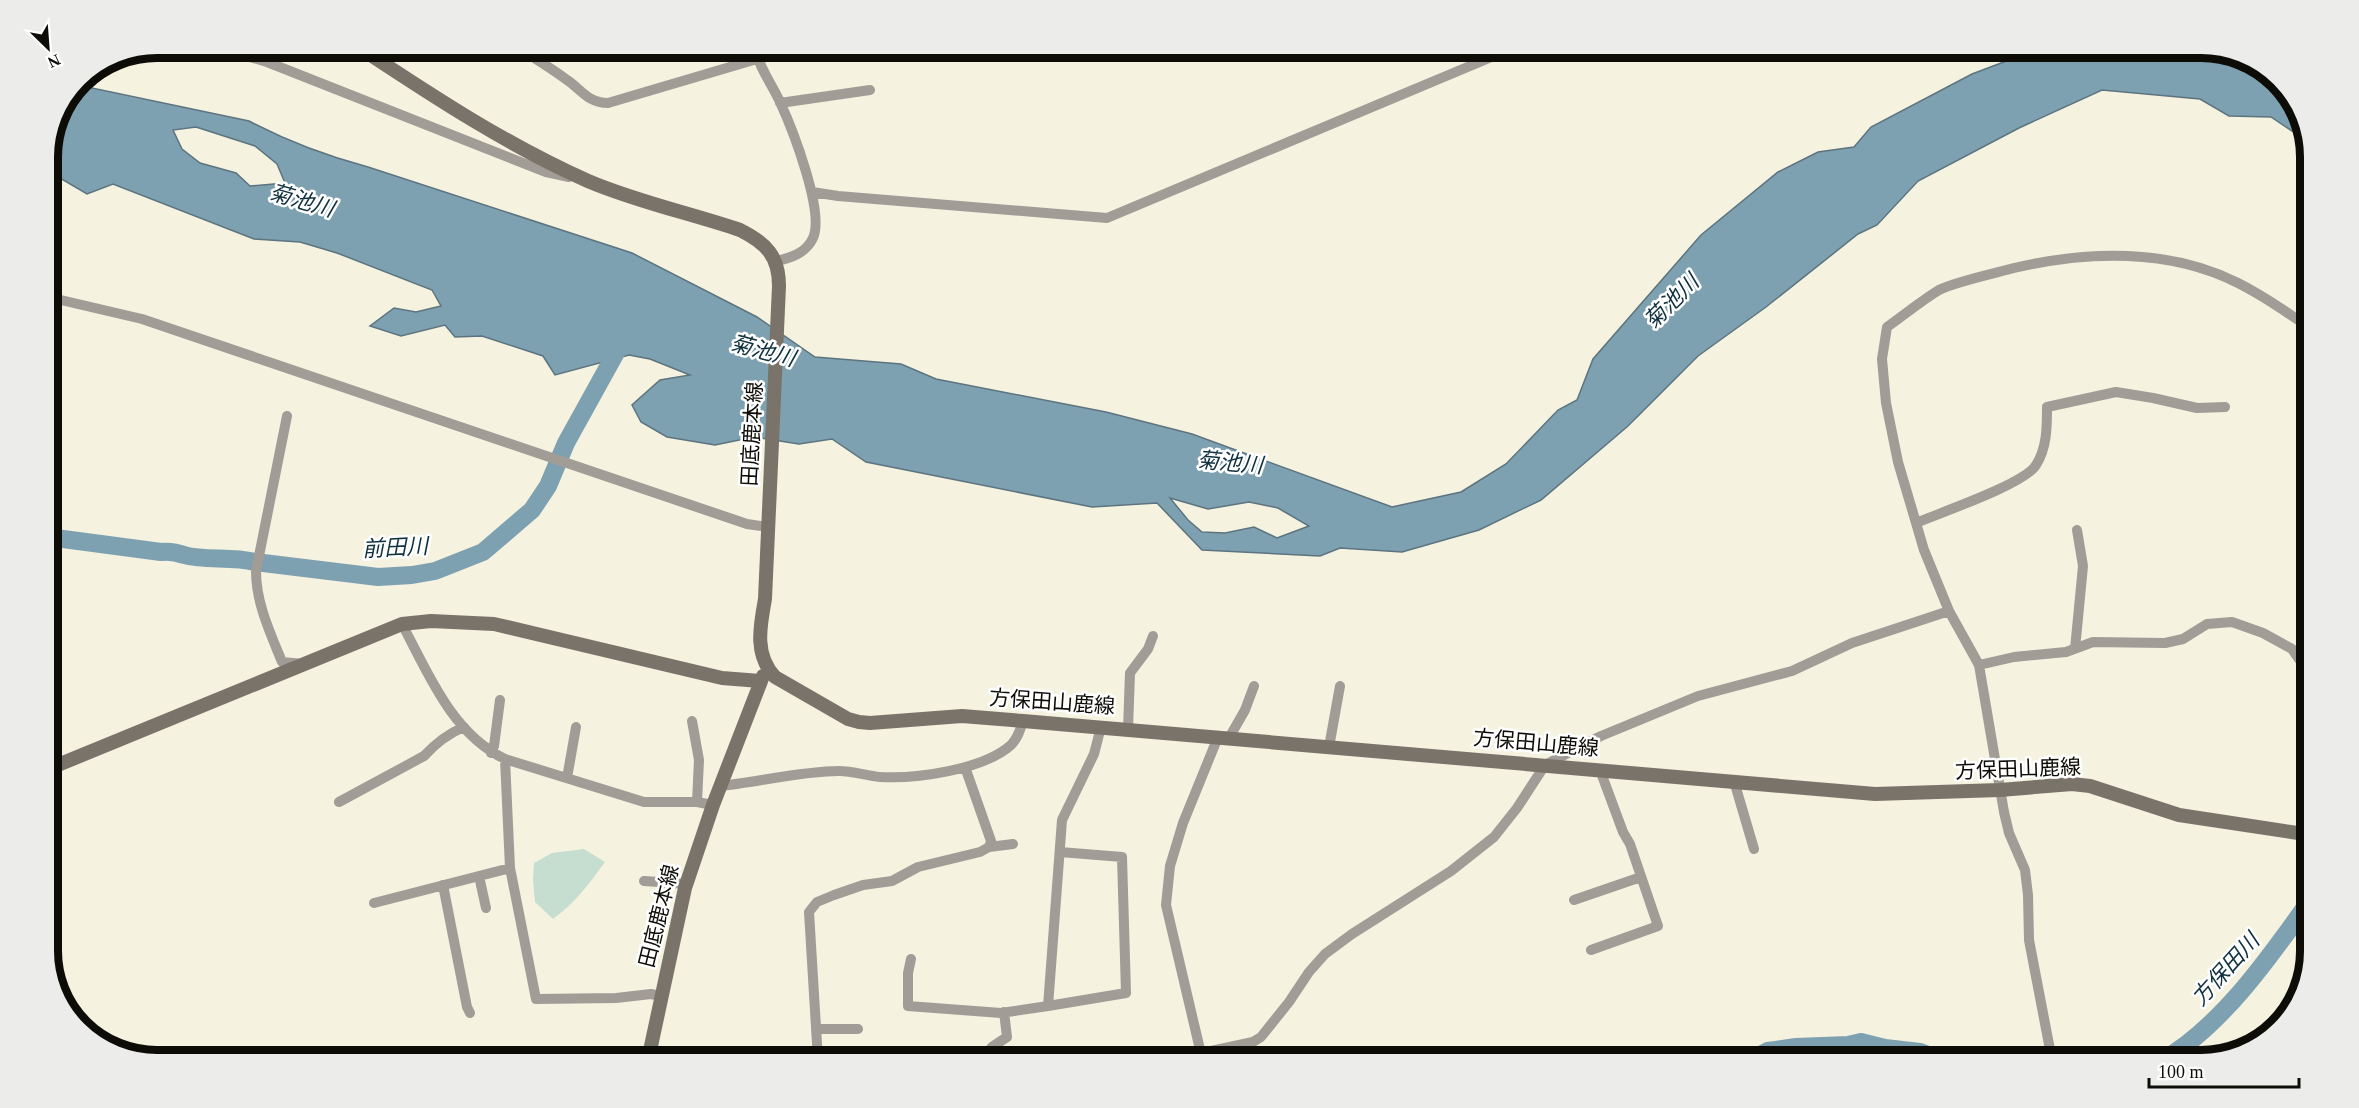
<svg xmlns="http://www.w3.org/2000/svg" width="2359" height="1108" viewBox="0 0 2359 1108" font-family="'Times New Roman','Noto Sans JP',serif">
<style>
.green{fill:#c6ded0}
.water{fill:#7ea1b2;stroke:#5c747f;stroke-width:1.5;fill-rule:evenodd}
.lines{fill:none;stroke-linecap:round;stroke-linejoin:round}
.river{stroke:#7ea1b2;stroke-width:18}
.street{stroke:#a19c96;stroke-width:10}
.secondary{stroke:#7a736a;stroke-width:14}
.labels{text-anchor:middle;stroke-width:5;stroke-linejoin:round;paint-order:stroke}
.street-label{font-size:21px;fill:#0d0c07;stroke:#fff}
.water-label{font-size:22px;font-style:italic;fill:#10313f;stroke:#fff}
.rim{fill:none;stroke:#0d0c07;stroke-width:8}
</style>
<rect width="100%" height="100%" fill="#f5f2e0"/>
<path class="green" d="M584,849L605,862C589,884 575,903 553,919L535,902L533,880L534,863L552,853Z"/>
<path class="water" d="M2041,48H2201L2244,56L2292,96L2307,141L2271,117L2229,116L2200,99L2102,90L2019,128L1918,181L1877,225L1858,234L1766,307L1698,356L1628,426L1541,500L1479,530L1402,552L1340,548L1320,556L1202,550L1157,503L1092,507L866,462L832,439L799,444L754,437L715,445L667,437L641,422L632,405L660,380L690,375L650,359L629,355L555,375L543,356L482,336L455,337L445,325L401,336L370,326L394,308L416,312L441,306L432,290L337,253L300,242L254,239L113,184L87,194L48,171V151L78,85L249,121C287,141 327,156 368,167L632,253L757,317L815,357L901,364L936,379L1106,412L1192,434L1392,507L1461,492L1506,464L1558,410L1577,400L1593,359L1701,235L1778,172L1818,152L1854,147L1871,127L1972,74ZM196,127L255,146L277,164L285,183L250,186L236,173L200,163L182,149L173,130ZM1170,498L1208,509L1249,502L1278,508L1309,526L1277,538L1254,527L1225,533L1202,532L1188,520Z"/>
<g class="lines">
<path class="river" d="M48,537L161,552C170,551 176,552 184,555C204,561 232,556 255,562L378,577L412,575L435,571L483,552L532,510L548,486L566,443L623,340
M1751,1060L1768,1051L1796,1047L1848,1045L1861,1042L1885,1048L1920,1052L1941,1060
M2163,1060C2222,1026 2272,954 2311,899"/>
<path class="street" d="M220,48L267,62L546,172L569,177
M528,48L530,55C542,63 555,71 567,80C582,90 588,103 608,103L757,59
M755,48C759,68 772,84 780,102C792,128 825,212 813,238C806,253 791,258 776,261
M780,103L870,90
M812,192L838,196L1107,218L1513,48
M48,297L142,319L747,524L768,527
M287,416L256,571C256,603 270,632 282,662L304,664
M1916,523C1939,513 2025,484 2036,465C2047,448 2047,427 2047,407L2116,392L2153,398L2197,408L2225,407
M402,624C428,673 452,734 505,759L644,802H697L713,805
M2075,649L2083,566L2077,530
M1979,665L2014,657L2066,652L2093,642L2165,643L2183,639L2207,624L2232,622L2263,633L2292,649L2311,676
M692,721L699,760L697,802
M1128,729L1130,673L1148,649L1153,636
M1229,738L1245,710L1254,686
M1329,747L1340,686
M491,753L494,746L500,700
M505,759L510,868L536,999L616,998L651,994L661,996
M567,778L576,727
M1734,781L1754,849
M721,786C758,782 803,771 839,771C853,771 867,776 880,777C916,779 983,770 1011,745C1018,738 1020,730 1023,721
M339,802L424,756C436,743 447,734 464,727
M989,847L1013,844
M479,876L486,908
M644,881L687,884
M443,885L467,1007L470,1013
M1574,900L1641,877
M374,903L510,868
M1591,950L1658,926L1630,844L1623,832L1600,770
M911,959L908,973V1006L1001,1013L1048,1006L1062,820L1094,754L1101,727
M1048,1006L1126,993L1122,857L1060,852
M817,1029H858
M1202,1058L1166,905L1170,866L1183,823L1218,737
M818,1060L809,912L817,902L834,895L863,885L892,881L918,867L980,852L989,847L991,841L965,767
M986,1060L985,1055L992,1047L1007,1037L1004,1012
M1202,1060L1211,1051L1253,1042L1261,1037L1289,1002L1309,972L1325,954L1352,934L1451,871L1494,837L1517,808L1545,765L1601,736L1698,696L1792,671L1852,643L1949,611
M2052,1060L2029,940L2028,895L2025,870L2009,833L2004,812L1979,665L1949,611L1924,550L1898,462L1886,403L1882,359L1887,327C1904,315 1921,301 1939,290C1954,282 1996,273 2014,268C2087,251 2169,248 2238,283C2264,296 2287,312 2311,329"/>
<path class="secondary" d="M360,48C434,97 507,145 588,181C637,202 690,213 740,230C766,243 779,256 779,286L765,599C760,626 754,655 775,677L848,719L859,722L870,723L962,716L1023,721L1875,794L2000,790L2072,784L2090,786L2179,815L2311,835
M48,769L402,624L431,621L494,624L722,678L760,681
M648,1060L685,888L713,805L763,676"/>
</g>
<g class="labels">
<g class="street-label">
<text transform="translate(752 434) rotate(-87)" y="7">田底鹿本線</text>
<text transform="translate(1052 702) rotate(4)" y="7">方保田山鹿線</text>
<text transform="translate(1536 743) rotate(5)" y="7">方保田山鹿線</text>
<text transform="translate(2018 769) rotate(-2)" y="7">方保田山鹿線</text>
<text transform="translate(659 916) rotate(-76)" y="7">田底鹿本線</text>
</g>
<g class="water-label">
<text transform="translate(302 200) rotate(16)" y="8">菊池川</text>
<text transform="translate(1671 301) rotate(-45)" y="8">菊池川</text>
<text transform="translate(763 350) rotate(15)" y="8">菊池川</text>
<text transform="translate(1230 462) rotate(5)" y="8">菊池川</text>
<text transform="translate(395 547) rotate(-3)" y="8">前田川</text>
<text transform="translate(2225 969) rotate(-48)" y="8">方保田川</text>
</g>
</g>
<path d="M0 0H2359V1108H0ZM157 58H2201A99 99 0 0 1 2300 157V951A99 99 0 0 1 2201 1050H157A99 99 0 0 1 58 951V157A99 99 0 0 1 157 58Z" fill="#ececeb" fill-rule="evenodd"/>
<path class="rim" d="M157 58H2201A99 99 0 0 1 2300 157V951A99 99 0 0 1 2201 1050H157A99 99 0 0 1 58 951V157A99 99 0 0 1 157 58Z"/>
<g transform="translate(48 48) rotate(155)" stroke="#ffffff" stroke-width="4.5" paint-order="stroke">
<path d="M0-4.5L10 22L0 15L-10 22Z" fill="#0d0c07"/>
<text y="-9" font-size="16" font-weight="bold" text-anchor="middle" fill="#0d0c07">N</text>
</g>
<path d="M2149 1078v9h150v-9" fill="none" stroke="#0d0c07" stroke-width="3"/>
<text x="2158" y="1078" font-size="18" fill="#0d0c07" stroke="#ffffff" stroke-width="4.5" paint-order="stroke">100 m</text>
</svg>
